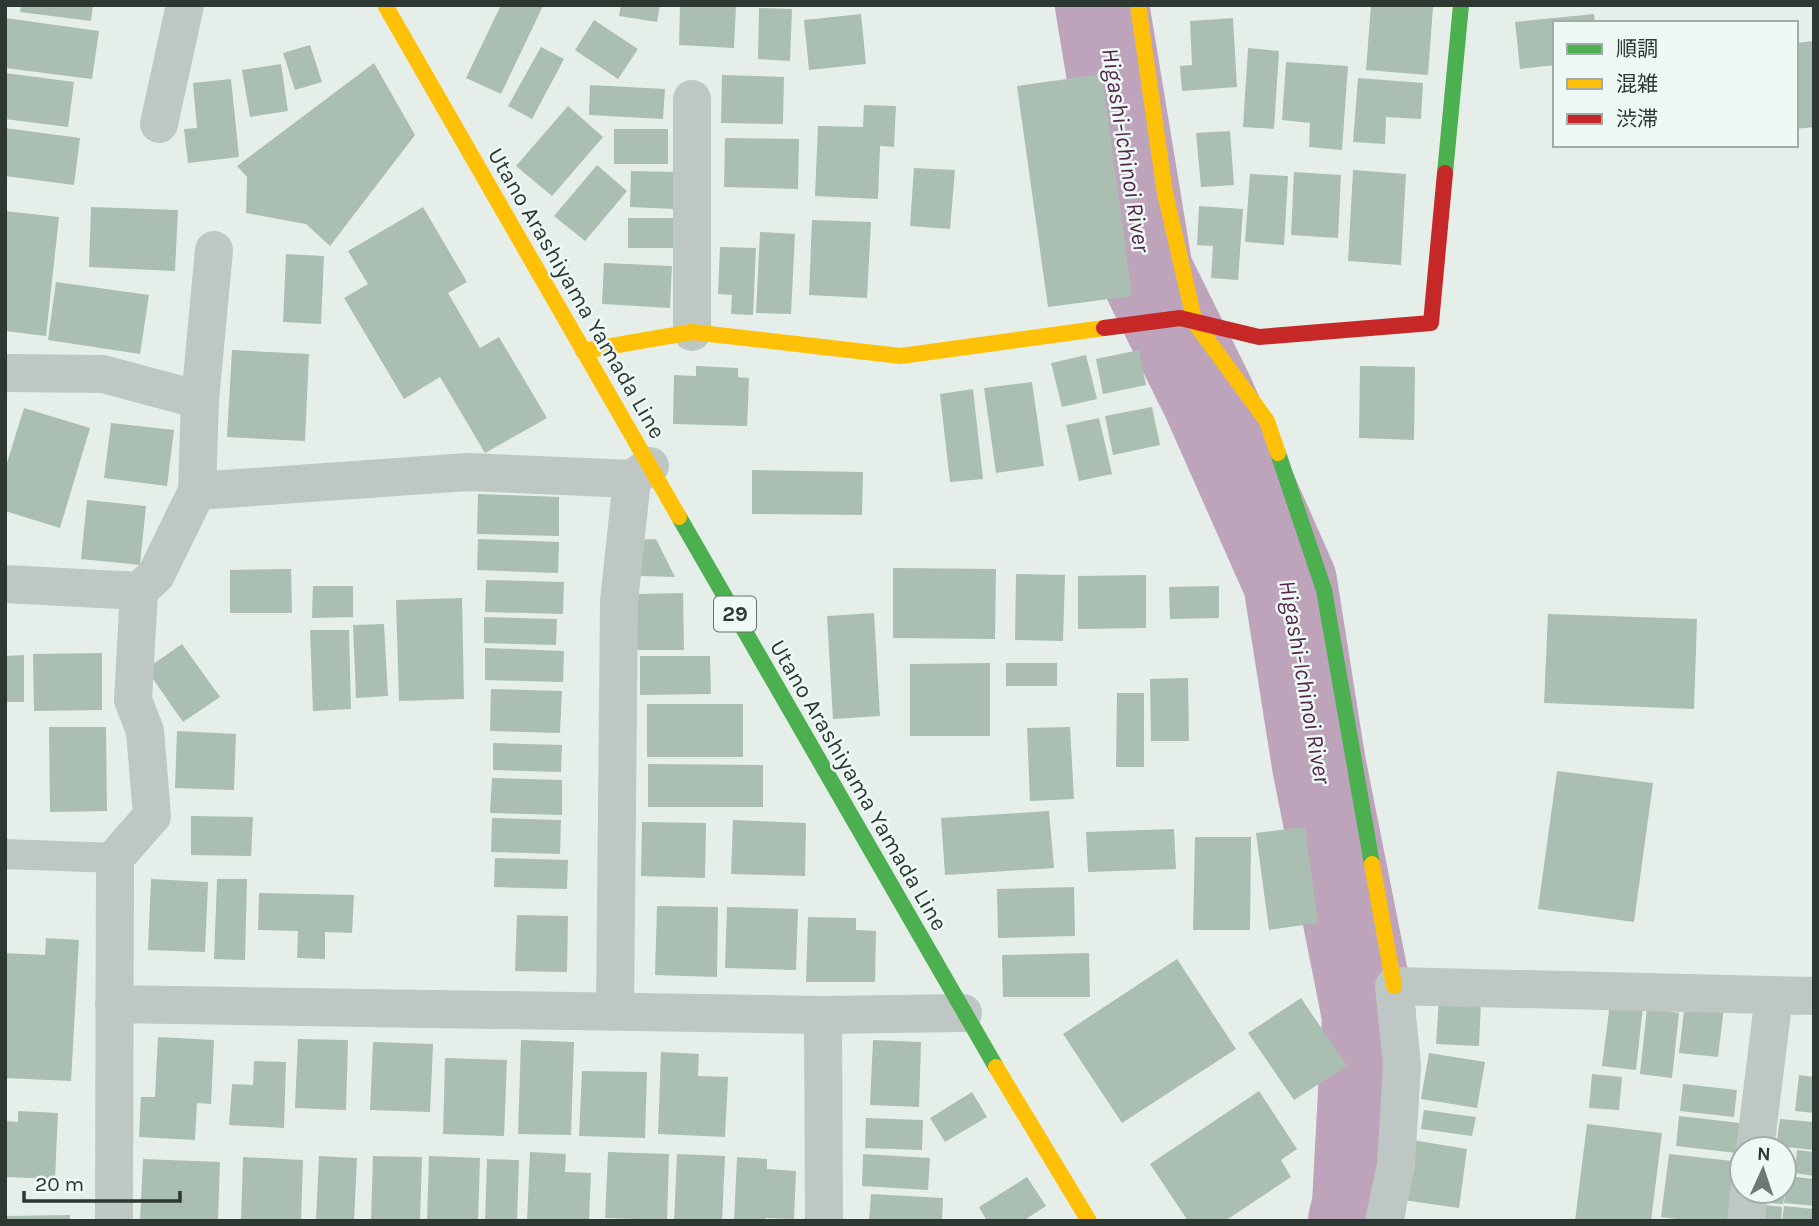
<svg xmlns="http://www.w3.org/2000/svg" width="1819" height="1226" viewBox="0 0 1819 1226" font-family="Karla,'Noto Sans JP',sans-serif">
<style>
.lines{fill:none;stroke-linecap:round;stroke-linejoin:round}
.river{stroke:#bda4ba;stroke-width:94}
.building{fill:#aabfb1}
.lane{stroke:#bec7c3;stroke-width:30}
.street{stroke:#bec7c3;stroke-width:38}
.fast{stroke:#4caf50;stroke-width:16}
.slow{stroke:#ffc107;stroke-width:16}
.jam{stroke:#c62828;stroke-width:16}
.labels{text-anchor:middle;stroke-width:5;stroke-linejoin:round;paint-order:stroke}
.shield{fill:#eef9f5;stroke:#66726c;stroke-width:2}
.shield-label{font-size:21px;font-weight:bold;fill:#2c3831}
.street-label{font-size:23px;fill:#2c3831;stroke:#eef9f5}
.water-label{font-size:24px;font-style:italic;fill:#55264d;stroke:#eef9f5}
</style>
<rect width="100%" height="100%" fill="#e6eeea"/>
<g class="lines">
<path class="river" d="M1102,5L1146,272L1208,397L1290,582L1319,765L1369,1016L1359,1205L1355,1221"/>
</g>
<path class="building" d="M21,5H93L91,21L20,12Z
M501,5L543,6L501,94L466,78Z
M621,5H660L657,22L619,16Z
M680,5H736L734,48L679,45Z
M1371,5L1433,7L1428,75L1366,70Z
M759,8L792,9L790,61L758,59Z
M861,14L866,64L809,70L804,20Z
M1594,14L1595,23H1555V65L1520,69L1515,22Z
M5,18L99,31L92,79L5,68Z
M1233,18L1237,87L1182,91L1180,66L1192,65L1190,21Z
M594,20L638,49L618,79L575,50Z
M1814,41V127L1796,129V43Z
M310,45L322,82L295,90L283,53Z
M541,47L564,59L532,119L508,106Z
M1248,48L1279,51L1274,129L1243,127Z
M1286,62L1348,66L1342,150L1309,147L1310,123L1282,120Z
M374,63L415,135L330,246L306,224L246,213L247,177L237,166Z
M281,64L288,111L250,117L242,70Z
M5,73L74,82L68,127L5,119Z
M1102,74L1132,296L1048,307L1017,86Z
M722,75L784,77L783,124L721,123Z
M1358,78L1423,83L1421,119L1386,117L1385,144L1353,142Z
M231,79L239,157L188,163L184,129L197,128L193,83Z
M590,85L665,89L663,119L589,115Z
M864,105L896,106L894,147L880,146L878,199L815,196L818,126L863,127Z
M568,106L603,137L552,196L516,166Z
M5,128L80,138L74,185L5,176Z
M614,129H668V164H614Z
M1230,131L1234,185L1201,187L1196,133Z
M725,138L799,139L798,189L724,187Z
M597,165L627,191L585,241L554,216Z
M914,168L955,170L950,229L910,226Z
M1353,170L1406,174L1401,265L1348,261Z
M631,171L676,172L675,209L630,207Z
M1294,172L1341,175L1338,238L1291,235Z
M1250,174L1288,176L1284,245L1245,242Z
M1199,206L1243,209L1238,280L1211,278L1213,246L1197,245Z
M91,207L178,210L175,271L89,267Z
M423,207L467,282L448,293L480,348L499,337L547,418L485,453L440,377L404,399L344,298L368,284L348,251Z
M5,211L59,217L46,336L5,331Z
M628,218H676V248H628Z
M812,220L871,222L867,298L809,295Z
M760,232L795,234L791,314L756,313Z
M720,247L756,248L753,315L731,314L732,295L718,294Z
M286,254L324,256L321,324L283,322Z
M604,263L672,266L670,308L602,304Z
M56,282L149,295L140,354L48,340Z
M232,350L309,354L305,441L227,437Z
M1139,350L1146,385L1103,394L1096,359Z
M1086,355L1097,399L1062,407L1051,363Z
M696,366L738,368V377L749,378L747,426L673,424L674,375L696,376Z
M1360,366L1415,367L1414,440L1359,438Z
M1032,382L1044,466L996,473L984,388Z
M973,389L983,479L950,482L940,394Z
M1152,407L1160,445L1113,455L1105,416Z
M24,408L90,428L60,528L5,511V469Z
M1099,418L1112,474L1079,481L1066,425Z
M111,423L174,430L167,486L104,478Z
M752,470L863,472L862,515L752,514Z
M478,494L559,497V536L477,534Z
M87,500L146,506L140,565L81,559Z
M478,539L559,542L558,573L477,570Z
M656,539L675,577L638,576L637,540Z
M893,568L996,569L995,639L893,638Z
M291,569L292,613H230V570Z
M1016,574L1065,575L1063,641L1015,640Z
M1146,575V628L1078,629V576Z
M486,580L564,582L563,614L485,612Z
M313,586H353V617L312,618Z
M1219,586V618L1170,619L1169,587Z
M683,593L684,650H637V594Z
M462,598L464,699L399,701L396,600Z
M874,613L880,716L833,719L827,616Z
M1548,614L1697,619L1694,709L1544,703Z
M484,617L557,619L556,645L484,643Z
M384,624L388,696L356,698L353,625Z
M310,630H349L351,709L313,711Z
M182,644L220,697L183,722L146,669Z
M485,648L564,651L563,682L485,680Z
M102,653V710L34,711L33,654Z
M24,655V702H5V656Z
M640,656H710L711,694L640,695Z
M990,663V736H910V664Z
M1006,663H1057V686H1006Z
M1188,678L1189,741H1151L1150,679Z
M491,689L562,691L560,733L490,731Z
M1117,693H1144V767H1116Z
M647,704H743V757H647Z
M49,727H106L107,811L50,812Z
M1070,727L1074,799L1030,801L1027,728Z
M177,731L236,734L234,790L175,788Z
M493,743L562,745L561,772L493,770Z
M648,764L763,765V807H648Z
M1557,771L1653,783L1634,922L1538,909Z
M492,778L562,780V815L490,813Z
M1049,811L1054,868L945,875L941,818Z
M191,816L253,817L251,856L191,855Z
M492,818L561,820L560,854L491,852Z
M733,820L806,823L805,876L731,874Z
M642,822L706,823L705,878L641,876Z
M1305,827L1318,923L1269,930L1256,833Z
M1174,829L1176,869L1088,872L1086,832Z
M1195,837H1251L1250,930H1193Z
M495,858L568,860L567,889L494,887Z
M151,879L208,882L205,952L148,950Z
M217,879H247L245,960L214,959Z
M1074,887L1075,936L998,938L997,889Z
M259,893L354,895L352,933L325,932V959L297,958L298,931L258,930Z
M657,906L718,907L717,977L655,975Z
M727,907L798,909L796,970L725,968Z
M517,915L568,916L567,972L515,971Z
M808,917L856,918V930L876,931L875,982H806Z
M46,938L79,940L71,1081L5,1078V953L45,955Z
M1089,953L1090,997H1003L1002,955Z
M1177,959L1236,1049L1122,1123L1063,1034Z
M1301,998L1347,1066L1294,1100L1248,1033Z
M1439,998L1481,1001L1479,1046L1436,1044Z
M1610,1003L1643,1006L1636,1070L1602,1066Z
M1685,1003L1724,1007L1718,1057L1679,1053Z
M1647,1008L1679,1013L1672,1078L1640,1074Z
M158,1037L214,1040L211,1104L197,1103L195,1140L139,1137L141,1097H155Z
M298,1039L348,1040L346,1110L295,1108Z
M521,1040L574,1042L571,1135L518,1134Z
M873,1040L921,1042L919,1107L870,1105Z
M373,1042L433,1044L430,1112L370,1110Z
M661,1052L699,1054L698,1076L728,1077L725,1137L658,1134Z
M1429,1053L1485,1062L1477,1108L1421,1099Z
M445,1058L507,1060L504,1136L443,1134Z
M254,1061L286,1062L284,1128L229,1125L232,1084L253,1085Z
M582,1071L647,1072L645,1138L579,1136Z
M1592,1074L1622,1077L1619,1110L1589,1108Z
M1799,1075L1814,1077V1113L1795,1111Z
M1683,1084L1737,1090L1734,1117L1680,1111Z
M1259,1091L1297,1149L1281,1160L1291,1177L1225,1221H1188L1150,1164Z
M972,1092L987,1117L945,1142L930,1118Z
M1424,1110L1476,1117L1472,1136L1421,1129Z
M18,1111L58,1113L55,1179L5,1177V1121L18,1122Z
M1679,1116L1740,1123L1736,1153L1676,1146Z
M866,1118L923,1120L922,1150L865,1148Z
M1780,1119L1814,1122V1150L1776,1146Z
M1587,1124L1662,1133L1651,1221H1575Z
M1412,1140L1467,1149L1459,1208L1403,1200Z
M1797,1150L1814,1152V1176L1795,1173Z
M530,1152L566,1154L565,1172L591,1173L589,1221H527Z
M608,1152L669,1154L667,1220L605,1218Z
M677,1154L725,1156L722,1221H674Z
M863,1154L930,1158L928,1190L862,1186Z
M1669,1154L1742,1162L1735,1221H1692L1661,1217Z
M319,1156L357,1158L354,1221H316Z
M373,1156L422,1157L420,1221H371Z
M429,1156L480,1158L478,1221H427Z
M243,1157L303,1160L301,1221H241Z
M737,1157L767,1159V1169L796,1171L794,1219L765,1218V1221H734Z
M143,1159L220,1162L218,1221H140Z
M487,1159L519,1160L517,1221H485Z
M1787,1176L1814,1179V1206L1784,1203L1786,1185H1784V1177Z
M1027,1177L1046,1206L1023,1221H987L979,1207Z
M1770,1191H1785L1783,1204L1769,1203Z
M871,1194L943,1198L942,1221H869Z
M1766,1205L1782,1207L1781,1221H1764Z
M1784,1206L1814,1209V1221H1782Z
M70,1215V1221H5V1216Z"/>
<g class="lines">
<path class="lane" d="M5,854L115,858"/>
<path class="street" d="M159,124L185,5
M692,332V99
M5,373L103,374L200,400
M197,491L200,400L214,250
M5,584L139,591L133,700L145,731L152,816L115,858L114,1221
M139,591L156,575L197,491L468,472L632,479L650,466
M114,1004L823,1015L963,1013
M615,1012L619,601L632,479
M823,1015L824,1221
M1755,1149L1774,996
M1384,1221L1396,1165L1402,1065L1394,986L1814,996
M1746,1221L1749,1191"/>
<path class="fast" d="M1445,173L1461,5
M1278,453L1324,590L1372,864
M679,517L996,1067"/>
<path class="slow" d="M385,5L679,517
M1138,5L1165,193L1195,323L1267,421L1278,453
M583,351L692,332L901,356L1104,328
M1372,864L1394,986
M996,1067L1089,1221"/>
<path class="jam" d="M1104,328L1180,318L1259,337L1431,323L1445,173"/>
</g>
<g class="labels">
<rect class="shield" x="714" y="596.5" width="42" height="35" rx="5"/>
<g class="shield-label">
<text x="735" y="621">29</text>
</g>
<g class="street-label">
<text transform="translate(577 293) rotate(60)" y="8">Utano Arashiyama Yamada Line</text>
<text transform="translate(859 785) rotate(60)" y="8">Utano Arashiyama Yamada Line</text>
</g>
<g class="water-label">
<text transform="translate(1126 150) rotate(81)" y="8">Higashi-Ichinoi River</text>
<text transform="translate(1305 682) rotate(80)" y="8">Higashi-Ichinoi River</text>
</g>
</g>
<rect width="1819" height="1226" fill="none" stroke="#2c3831" stroke-width="14"/>
<rect x="1553" y="21" width="245" height="126" fill="#eef9f5" stroke="#a0aca7" stroke-width="2"/>
<rect x="1567" y="44" width="35" height="10" fill="#4caf50" stroke="#a0aca7" stroke-width="2"/>
<text x="1616" y="56" font-size="21" fill="#2c3831">順調</text>
<rect x="1567" y="79" width="35" height="10" fill="#ffc107" stroke="#a0aca7" stroke-width="2"/>
<text x="1616" y="91" font-size="21" fill="#2c3831">混雑</text>
<rect x="1567" y="114" width="35" height="10" fill="#c62828" stroke="#a0aca7" stroke-width="2"/>
<text x="1616" y="126" font-size="21" fill="#2c3831">渋滞</text>
<g transform="translate(1763 1170) rotate(3)"><circle r="33" fill="#eef9f5" stroke="#a0aca7" stroke-width="2"/>
<path d="M0-5L12 26L0 18L-12 26Z" fill="#6d7872"/>
<text y="-10" font-size="19" font-weight="bold" text-anchor="middle" fill="#2c3831">N</text>
</g>
<path d="M24 1191v10h156v-10" fill="none" stroke="#2c3831" stroke-width="3.5"/>
<text x="35" y="1191" font-size="21" fill="#2c3831" stroke="#eef9f5" stroke-width="5" paint-order="stroke">20 m</text>
</svg>
